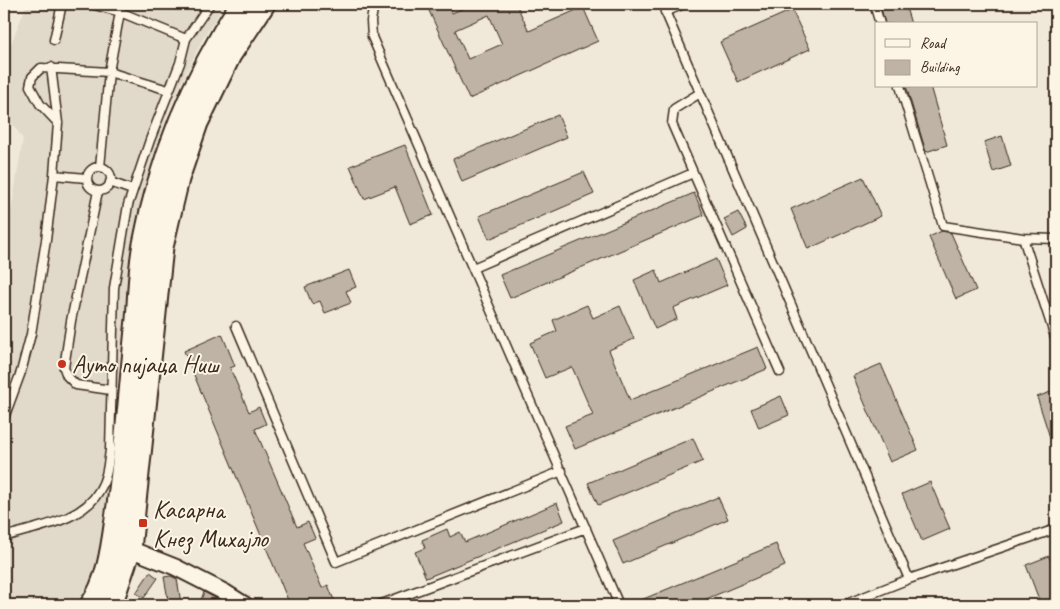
<svg xmlns="http://www.w3.org/2000/svg" width="1060" height="609" viewBox="0 0 1060 609" font-family="Caveat,sans-serif">
<style>
.built{fill:#e1d9c9}
.building{fill:#beb3a4;stroke:#3b2a1e;fill-rule:evenodd}
.lines{fill:none;stroke-linecap:round;stroke-linejoin:round}
.service-casing{stroke:#3b2a1e;stroke-width:11}
.minor-casing{stroke:#3b2a1e;stroke-width:19}
.secondary-casing{stroke:#3b2a1e;stroke-width:25}
.service{stroke:#fcf5e5;stroke-width:8}
.minor{stroke:#fcf5e5;stroke-width:15}
.secondary{stroke:#fcf5e5;stroke-width:21}
.poi-dot{fill:#c8321e;stroke:#fcf5e5;stroke-width:2}
.labels{text-anchor:middle;stroke-width:4;stroke-linejoin:round;paint-order:stroke}
.poi-label{font-size:25px;fill:#3b2a1e;stroke:#fcf5e5;text-anchor:start}
</style>
<rect width="100%" height="100%" fill="#f0e9d9"/>
<filter id="ink" filterUnits="userSpaceOnUse"><feTurbulence type="fractalNoise" baseFrequency=".02" numOctaves="2"/><feDisplacementMap in="SourceGraphic" scale="10" xChannelSelector="R" yChannelSelector="G"/><feConvolveMatrix kernelMatrix="1 2 1 2 8 2 1 2 1" color-interpolation-filters="sRGB"/></filter>
<g filter="url(#ink)">
<path class="built" d="M27,4H225L202,40L169,109L149,170L132,239L102,537L96,570L77,605H4V254L23,139L4,112V61Z"/>
<path class="building" d="M426,4H448L452,13L473,4H516L529,31L583,7L598,41L469,99ZM489,15L502,44L468,59L455,30Z
M880,4H905L911,24H885Z
M792,10L810,49L738,82L720,42Z
M906,86H930L947,145L926,152Z
M558,115L567,137L462,182L453,159Z
M1002,136L1011,166L993,172L984,142Z
M405,145L433,215L410,224L395,187L364,199L350,166Z
M584,172L594,194L489,239L479,216Z
M863,177L881,216L808,249L791,209Z
M694,193L704,215L510,298L500,275Z
M738,212L747,229L733,237L724,219Z
M942,231L951,233L976,290L956,299L929,237Z
M716,259L727,285L673,308L677,319L655,329L634,280L656,270L661,283Z
M349,270L356,287L346,291L351,303L325,313L320,301L312,304L305,287Z
M587,305L593,318L620,306L634,339L609,350L630,400L758,347L767,369L575,449L565,426L593,415L572,367L545,378L530,343L557,331L553,320Z
M222,334L235,366L230,368L249,412L259,407L266,424L255,429L297,527L308,522L315,538L303,543L322,588L328,585L336,605H290L184,351Z
M881,364L918,450L890,462L853,376Z
M1056,390V450H1054L1037,397Z
M781,396L789,415L759,428L751,409Z
M693,438L703,461L598,505L588,483Z
M930,482L950,529L922,541L902,494Z
M718,497L728,519L623,564L613,541Z
M557,503L564,521L426,578L415,552L425,548L422,540L447,529L450,537L460,532L465,542Z
M776,544L785,566L692,605H629Z
M1049,556L1056,577V605H1041L1026,565Z
M150,572L158,578L144,598L136,593Z
M171,576L177,579L181,603L169,605L164,577Z
M204,592L221,601L228,605H199Z"/>
<g class="lines">
<defs>
<path id="service" d="M91,4L120,12L186,39
M374,4L371,21L372,37L619,605
M662,4L909,579L843,605
M874,4L880,24
M665,12L684,4
M54,40L62,4
M900,86L943,226L1023,238L1056,239
M700,93L674,109L672,124L780,372
M58,123L40,104L30,86L32,77L41,68L109,72L168,90
M87 179a12 12 0 1 1 24 0a12 12 0 1 1-24 0Z
M100,167L109,72L120,12
M54,175L86,178
M110,182L132,190
M98,191L71,321L64,368L67,376L76,385L111,390
M1023,238L1056,340
M473,268L693,173
M236,326L336,562L562,471
M4,418L21,372L31,334L46,240L54,175L58,123L51,67
M4,537C34,527 82,522 99,491C107,479 108,465 110,450L114,288L128,205L150,140L180,63L186,39L210,4
M909,579L1056,529
M379,605L586,528"/>
<path id="minor" d="M130,549L175,567L226,593L245,605"/>
<path id="secondary" d="M91,605C108,581 112,547 116,519C126,453 130,386 137,319C139,295 139,269 144,244C160,158 194,77 241,4
M111,605L130,549L162,247L178,179L197,123L230,55L264,4"/>
</defs>
<use href="#service" class="service-casing"/>
<use href="#minor" class="minor-casing"/>
<use href="#secondary" class="secondary-casing"/>
<use href="#service" class="service"/>
<use href="#minor" class="minor"/>
<use href="#secondary" class="secondary"/>
</g>
</g>
<g class="poi-dot">
<circle cx="62" cy="364" r="5"/>
<rect x="138" y="518" width="10" height="10" rx="2.5"/>
</g>
<g class="labels">
<g class="poi-label">
<text x="72" y="373">Ауто пијаца Ниш</text>
<text x="153" y="518">Касарна<tspan x="153" dy="29">Кнез Михајло</tspan></text>
</g>
</g>
<rect width="1060" height="609" fill="none" stroke="#fcf5e5" stroke-width="20"/>
<rect x="10" y="10" width="1040" height="589" fill="none" stroke="#3b2a1e" stroke-width="2" filter="url(#ink)"/>
<rect x="875" y="22" width="162" height="65" fill="#fcf5e5" stroke="#afa495"/>
<rect x="885" y="39" width="25" height="8" fill="#fcf5e5" stroke="#afa495"/>
<text x="920" y="48" font-size="15" fill="#3b2a1e">Road</text>
<rect x="885" y="60" width="25" height="15" fill="#beb3a4" stroke="#afa495"/>
<text x="920" y="72" font-size="15" fill="#3b2a1e">Building</text>
</svg>
